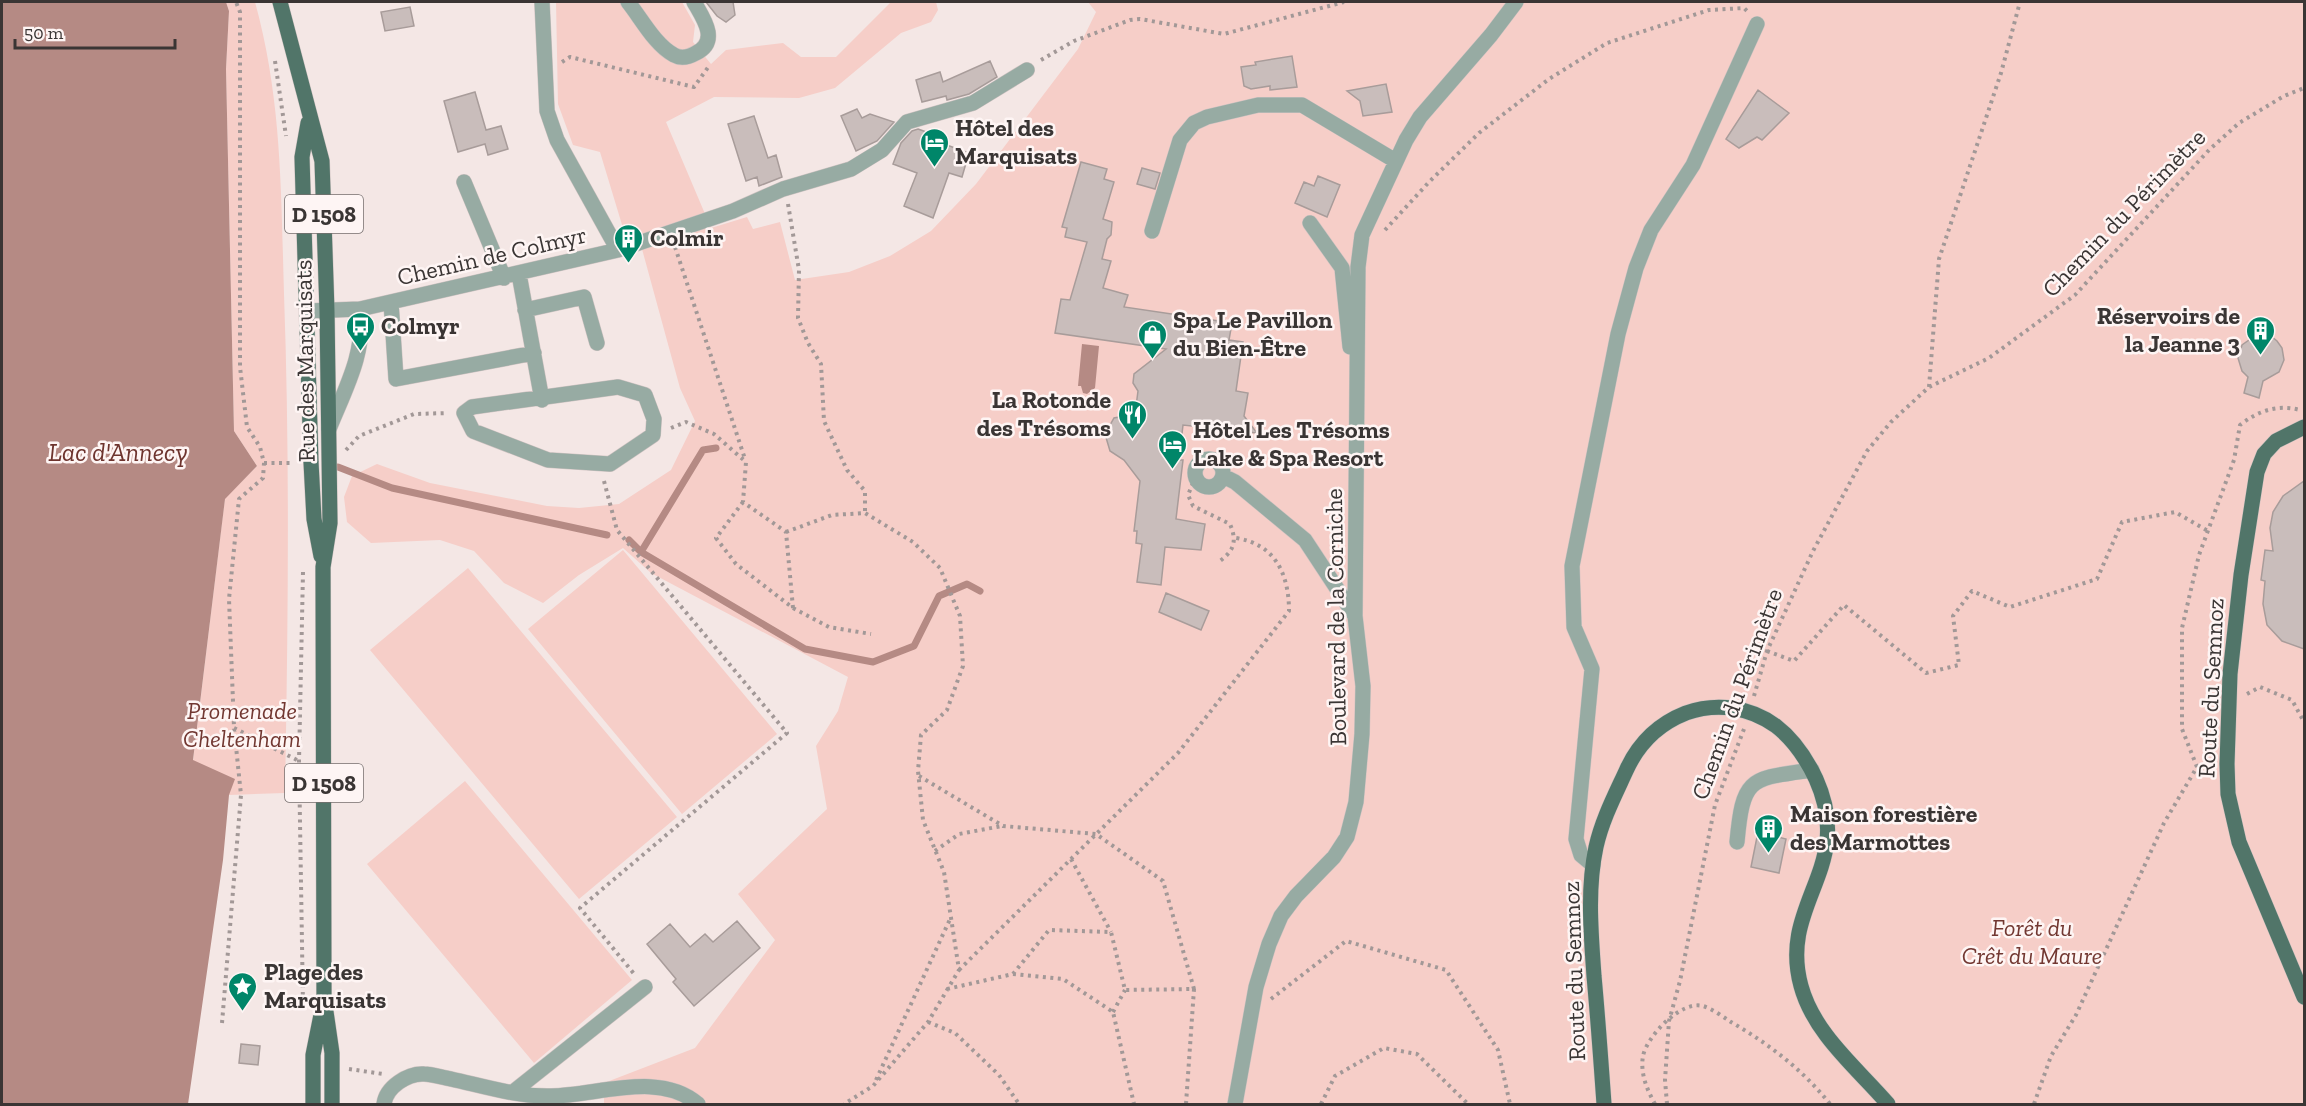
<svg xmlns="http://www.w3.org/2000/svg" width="2306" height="1106" viewBox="0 0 2306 1106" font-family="'Zilla Slab',serif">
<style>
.green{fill:#f6cec8}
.water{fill:#b58a84}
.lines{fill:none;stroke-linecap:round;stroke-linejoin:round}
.stream{stroke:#b58a84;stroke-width:7}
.building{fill:#c9bdbb;stroke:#a89c9a;stroke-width:1.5}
.minor-casing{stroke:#cfc3c2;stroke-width:16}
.major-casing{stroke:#cfc3c2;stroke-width:16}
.path{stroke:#a29897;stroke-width:4;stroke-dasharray:3 4.5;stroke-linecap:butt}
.minor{stroke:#97aba3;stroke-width:15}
.major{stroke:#517569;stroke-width:15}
.labels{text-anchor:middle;stroke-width:5;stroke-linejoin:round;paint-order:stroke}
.shield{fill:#fef5f4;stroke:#756f6e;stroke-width:1.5}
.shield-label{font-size:22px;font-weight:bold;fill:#3a3534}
.poi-label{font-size:24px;font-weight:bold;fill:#3a3534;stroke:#fef5f4;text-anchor:start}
.street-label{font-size:24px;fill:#3a3534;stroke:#fef5f4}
.park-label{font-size:24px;font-style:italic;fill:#723731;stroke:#fef5f4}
.water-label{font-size:26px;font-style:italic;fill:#6e342e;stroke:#fef5f4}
</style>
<rect width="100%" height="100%" fill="#f4e7e5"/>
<path class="green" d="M226,2H255C282,100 281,193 284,294C290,461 288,626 285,793L229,795L193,761L225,498L257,466L234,431L226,69L229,11Z
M556,2H682L695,25L693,42L711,64L726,50L783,43L801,57H836L891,2H936L938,10L931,22L901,33L835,88L799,98L714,97L666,122L711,228L747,217L753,229L780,222L795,280L849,272L890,256L931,231L976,184L1078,49L1096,12L1088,2H2304V1104H604V1083L695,1048L775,940L738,894L827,809L816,746L838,711L848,677L651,573L623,548L579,575L543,603L504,583L474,551L440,540L371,543L347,522L344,497L352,476L377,464L430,483L547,506L579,508L619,504L671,470L695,421L680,388L642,249L626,238L600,152L573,145L558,104Z
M623,550L777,734L682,814L528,629Z
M468,568L677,817L579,899L370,650Z
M465,781L632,980L534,1063L367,864Z"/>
<path class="water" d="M2,2H226L229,11L226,69L234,431L257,466L225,499L193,760L235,779L229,795L223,860L188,1104H2Z
M1082,344L1099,346L1095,388L1087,394L1083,393L1081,386H1078Z"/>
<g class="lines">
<path class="stream" d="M338,467L392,488L607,535
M629,540L641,552L805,649L873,662L914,646L939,596L967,584L980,591
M641,552L703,450L716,448"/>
</g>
<path class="building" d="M706,2H733L735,15L726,22L717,16Z
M410,7L414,26L385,31L381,12Z
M1292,56L1297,87L1270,90V86L1251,89L1244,86L1241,67L1256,65L1255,62Z
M990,61L997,77L969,94L947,100L946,96L922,102L916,80L940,72L943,82Z
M1386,84L1392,112L1363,116L1360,101L1347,91Z
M1758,90L1789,113L1762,140L1757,137L1739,148L1726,139Z
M475,92L486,130L501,126L508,149L488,155L485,144L458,152L444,101Z
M857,109L862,118L870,114L894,122L877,141L856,151L841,116Z
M754,116L768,158L776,155L782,177L759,186L757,177L746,181L728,124Z
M918,129L932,134L930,139L969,153L962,177L949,173L933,218L904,206L917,173L893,164L901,143L912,131Z
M1081,162L1107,169L1104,179L1114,182L1103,219L1112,222L1111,235L1107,239L1102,259L1111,261L1103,288L1128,295L1124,307L1232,323L1229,340L1243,342L1236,391L1248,393L1244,416L1257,433L1183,425L1179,460H1183L1176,519L1205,524L1201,550L1165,547L1161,585L1137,582L1142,544L1136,543L1137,531H1134L1140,481L1124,460L1110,451L1105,434L1114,418L1135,414L1138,391L1133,383L1134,374L1166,349L1055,333L1061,299L1070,300L1087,242L1065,237L1067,228L1062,227Z
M1142,168L1160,173L1155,189L1137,184Z
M1318,176L1340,185L1327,217L1295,203L1304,182L1314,186Z
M2259,333L2272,337L2277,341L2282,348L2284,360L2279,372L2263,381L2259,398L2244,393L2248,377L2242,371L2238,358L2242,345Z
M2304,481V649L2282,641L2267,625L2263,604L2265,581L2261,580L2265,550L2273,551L2270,528L2273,512L2283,496Z
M1166,593L1209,611L1201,630L1159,612Z
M1758,832L1786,839L1779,873L1751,867Z
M737,921L760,948L694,1006L673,982L676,979L647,944L670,924L690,947L705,934L713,942Z
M241,1044L260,1046L258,1065L239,1063Z"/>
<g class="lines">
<defs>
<path id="minor" d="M542,2L547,111L557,140L618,250
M628,2C641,18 655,45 674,55C681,59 689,57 696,53C720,41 703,18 694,2
M464,182L504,278
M1310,223L1342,268L1350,347
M1152,231L1180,140L1194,123L1207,117L1258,105H1302L1394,160
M519,274L542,400
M391,302L396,379L534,353
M525,310L584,297L597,343
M307,311L360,309L618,250L733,211L783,189L851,169L882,150L907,122L973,103L1027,70
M618,387L645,395L654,419L653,435L610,464L548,460L473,431L464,413L472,407Z
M329,429C345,389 366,353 360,309
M1195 473a14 14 0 1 1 28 0a14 14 0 1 1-28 0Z
M1223,476L1235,482L1305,540L1355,616
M1737,842C1743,776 1750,779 1812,770
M1593,865L1581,855L1576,839L1592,669L1574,627L1572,566L1618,334L1636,268L1651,230L1693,165L1757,24
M513,1092L645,987
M384,1104C386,1087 408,1073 424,1074C433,1074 443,1078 451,1079C483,1086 518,1097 551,1096C596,1096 659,1070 698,1104
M1235,1104L1256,987L1269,944L1281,916L1296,896L1334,857L1347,837L1356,802L1362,734L1363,686L1355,616L1358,267L1362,235L1406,140L1420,117L1491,35L1516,2"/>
<path id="major" d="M280,2L322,161L327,311L330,523L323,567L324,998L332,1053V1104
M308,123L302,157L311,462L314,519L321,556
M2304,427L2276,441L2264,454L2257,472L2241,575L2230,674L2227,764L2228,794L2239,842L2304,997
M313,1104V1055L322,1010
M1604,1104C1601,1062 1598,1019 1594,976C1591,933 1587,889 1596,847C1602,820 1615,795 1626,771C1638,744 1658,724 1686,713C1717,702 1750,707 1776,726C1793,739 1807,760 1816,779C1856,868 1778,903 1801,986C1814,1034 1857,1068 1888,1104"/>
</defs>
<use href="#minor" class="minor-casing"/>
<use href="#major" class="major-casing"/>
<path class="path" d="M1041,60L1074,41L1130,20L1140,19L1224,34L1344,2
M275,61L286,136
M562,62L570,57L694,87L709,66
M788,204L799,270L798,318L808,343L821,364L824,421L847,470L865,491V513
M1385,230L1429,182L1479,133L1549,79L1607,43L1709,10L1744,8L1748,12
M675,247L745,459
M1929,387L1939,259L2001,73L2020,2
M671,428L686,422L714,434L746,462L743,502L786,532L793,608L736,564L716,538L743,502
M346,450L359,436L414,414L448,413
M264,463H293
M1196,476L1188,495L1193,506L1230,524C1238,543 1233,552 1217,563
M604,481L617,530L787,733L580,908L635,975
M786,532L832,515L865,513L913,542L940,568L960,616L963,666L947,710L921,735L918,771L923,820L944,872L959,970L928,1022L873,1086L844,1104
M303,572L299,761L303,1005
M793,608L829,627L871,634
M1767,651L1794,661L1844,605L1926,673L1959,665L1953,616L1972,591L2010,607L2097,579L2122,522L2175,512L2208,531
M2247,694L2260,687L2292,700L2304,722
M1754,696L1767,651L1813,551L1867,451L1891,422L1929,387L1989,358L2075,295L2209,150L2239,123L2284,96L2304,88
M234,728L299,761
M2197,767L2182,729V628L2199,555L2234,460L2240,425C2258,411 2277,404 2300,410
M919,776L1003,826L1096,834L1163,881L1194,989
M935,851L959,834L1002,826
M1071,859L1111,932
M959,970L1178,753L1289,611C1289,574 1275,544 1236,538
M1013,974L1063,979L1113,1012L1134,1104
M947,989L1013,974L1049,930L1111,932L1125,990L1194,989L1186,1104
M1271,999L1346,941L1446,970L1498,1050L1510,1104
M1113,1012L1125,990
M928,1022L955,1033L999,1075L1019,1104
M222,1023L241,795L234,727L229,599L239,499L263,478L264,463L260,447L247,427L240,367V12L236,2
M349,1069L383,1074
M876,1080L951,917
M1321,1104L1335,1076L1384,1048L1417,1054L1468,1104
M1655,1104C1647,1090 1640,1073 1643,1056C1647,1036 1681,1000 1703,1006C1713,1009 1723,1017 1731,1022C1769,1044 1803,1070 1830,1104
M1667,1104L1665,1080L1669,1021L1680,981L1715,805L1744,729
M2034,1104L2051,1056L2076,1015L2164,823L2197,767L2211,766"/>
<use href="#minor" class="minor"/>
<use href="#major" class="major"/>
</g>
<defs>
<symbol id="hotel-pin" viewBox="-11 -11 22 30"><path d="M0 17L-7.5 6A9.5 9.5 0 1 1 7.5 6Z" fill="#008669" stroke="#fef5f4"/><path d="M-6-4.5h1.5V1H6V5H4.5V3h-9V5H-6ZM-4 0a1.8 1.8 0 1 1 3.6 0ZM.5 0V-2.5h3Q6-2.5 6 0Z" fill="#fff"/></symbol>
<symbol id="building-pin" viewBox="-11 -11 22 30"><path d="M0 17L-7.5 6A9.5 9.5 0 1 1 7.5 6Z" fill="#008669" stroke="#fef5f4"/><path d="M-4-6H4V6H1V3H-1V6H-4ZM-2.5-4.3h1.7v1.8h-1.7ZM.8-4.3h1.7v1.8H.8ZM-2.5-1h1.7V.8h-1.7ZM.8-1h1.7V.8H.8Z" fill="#fff"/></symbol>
<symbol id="bus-pin" viewBox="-11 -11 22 30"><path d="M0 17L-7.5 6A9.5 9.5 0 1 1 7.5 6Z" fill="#008669" stroke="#fef5f4"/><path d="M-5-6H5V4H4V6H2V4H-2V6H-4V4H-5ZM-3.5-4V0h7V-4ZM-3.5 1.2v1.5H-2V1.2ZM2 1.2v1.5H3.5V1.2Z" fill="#fff"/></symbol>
<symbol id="shop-pin" viewBox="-11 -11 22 30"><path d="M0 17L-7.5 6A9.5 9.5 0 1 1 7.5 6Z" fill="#008669" stroke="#fef5f4"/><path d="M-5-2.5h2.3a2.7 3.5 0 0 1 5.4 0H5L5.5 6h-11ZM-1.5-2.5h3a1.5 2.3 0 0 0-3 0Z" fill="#fff"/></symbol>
<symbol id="restaurant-pin" viewBox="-11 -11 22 30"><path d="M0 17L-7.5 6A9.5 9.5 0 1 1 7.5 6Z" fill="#008669" stroke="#fef5f4"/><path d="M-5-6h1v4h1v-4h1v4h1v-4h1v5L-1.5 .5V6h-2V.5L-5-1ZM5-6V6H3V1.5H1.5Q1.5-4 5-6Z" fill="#fff"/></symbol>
<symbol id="sight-pin" viewBox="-11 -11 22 30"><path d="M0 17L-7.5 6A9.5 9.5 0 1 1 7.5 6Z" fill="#008669" stroke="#fef5f4"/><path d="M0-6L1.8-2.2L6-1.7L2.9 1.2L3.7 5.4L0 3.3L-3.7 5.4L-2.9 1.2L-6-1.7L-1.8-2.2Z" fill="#fff"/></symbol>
</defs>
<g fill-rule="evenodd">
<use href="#hotel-pin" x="918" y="126" width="33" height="45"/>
<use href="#building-pin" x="612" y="222" width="33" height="45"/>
<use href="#bus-pin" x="344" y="310" width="33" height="45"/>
<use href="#building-pin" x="2244" y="314" width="33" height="45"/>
<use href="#shop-pin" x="1136" y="318" width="33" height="45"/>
<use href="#restaurant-pin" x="1116" y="398" width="33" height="45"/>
<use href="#hotel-pin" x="1156" y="428" width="33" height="45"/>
<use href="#building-pin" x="1752" y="812" width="33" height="45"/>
<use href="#sight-pin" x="226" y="970" width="33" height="45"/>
</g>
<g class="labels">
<g class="shield">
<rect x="285" y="195" width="78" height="38" rx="4.5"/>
<rect x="285" y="764" width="78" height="38" rx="4.5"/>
</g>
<g class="shield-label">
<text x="324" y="222">D 1508</text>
<text x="324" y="791">D 1508</text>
</g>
<g class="poi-label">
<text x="955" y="136">Hôtel des<tspan x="955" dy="28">Marquisats</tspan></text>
<text x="650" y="246">Colmir</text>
<text x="2240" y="324" text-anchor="end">Réservoirs de<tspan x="2240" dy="28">la Jeanne 3</tspan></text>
<text x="1173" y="328">Spa Le Pavillon<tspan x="1173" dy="28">du Bien-Être</tspan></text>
<text x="381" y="334">Colmyr</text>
<text x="1111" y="408" text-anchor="end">La Rotonde<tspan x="1111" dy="28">des Trésoms</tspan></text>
<text x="1193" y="438">Hôtel Les Trésoms<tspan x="1193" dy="28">Lake &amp; Spa Resort</tspan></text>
<text x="1790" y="822">Maison forestière<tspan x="1790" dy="28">des Marmottes</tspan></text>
<text x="264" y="980">Plage des<tspan x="264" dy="28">Marquisats</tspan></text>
</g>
<g class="street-label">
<text transform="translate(2124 213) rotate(-46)" y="8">Chemin du Périmètre</text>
<text transform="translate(492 256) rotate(-13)" y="8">Chemin de Colmyr</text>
<text transform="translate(305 361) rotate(-91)" y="8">Rue des Marquisats</text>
<text transform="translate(1336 617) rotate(-91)" y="8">Boulevard de la Corniche</text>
<text transform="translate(2211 688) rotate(-87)" y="8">Route du Semnoz</text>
<text transform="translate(1737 694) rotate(-70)" y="8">Chemin du Périmètre</text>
<text transform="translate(1574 971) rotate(-92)" y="8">Route du Semnoz</text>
</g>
<g class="park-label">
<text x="242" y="719">Promenade<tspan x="242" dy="28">Cheltenham</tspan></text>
<text x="2032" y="936">Forêt du<tspan x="2032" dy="28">Crêt du Maure</tspan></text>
</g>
<g class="water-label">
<text x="118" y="461">Lac d'Annecy</text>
</g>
</g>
<rect width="2306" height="1106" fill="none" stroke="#3a3534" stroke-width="6"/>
<path d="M15 39v9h160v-9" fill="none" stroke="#3a3534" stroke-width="3"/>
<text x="24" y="39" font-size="18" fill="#3a3534" stroke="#fef5f4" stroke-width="4.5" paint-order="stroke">50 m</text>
</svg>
